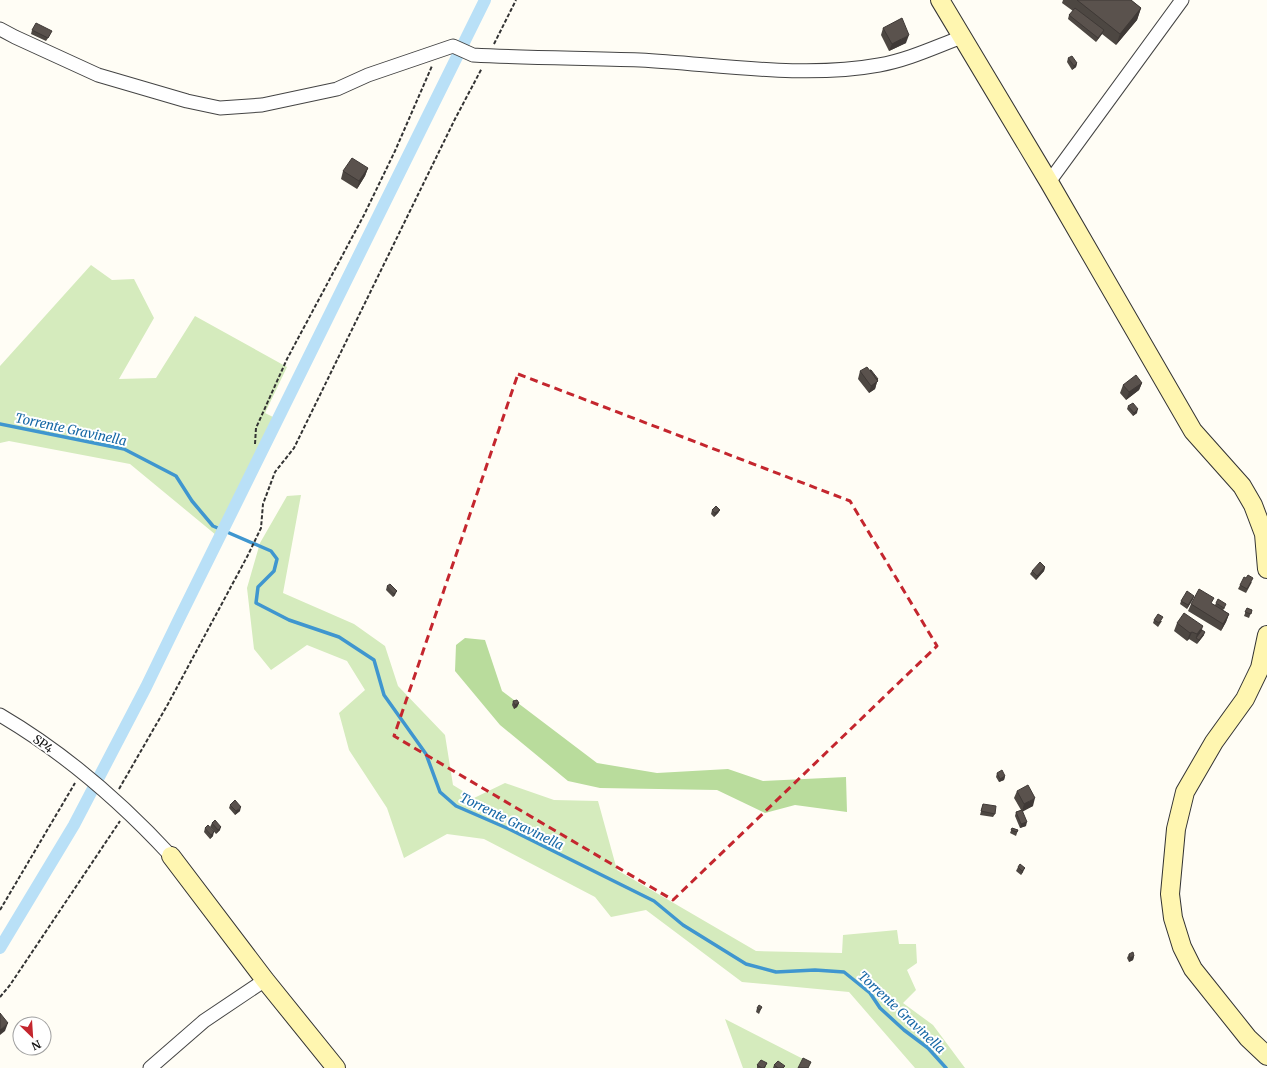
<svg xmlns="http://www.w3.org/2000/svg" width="1267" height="1068" viewBox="0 0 1267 1068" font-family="Merriweather,serif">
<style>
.green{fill:#d5ebbd}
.forest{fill:#b9dc9c}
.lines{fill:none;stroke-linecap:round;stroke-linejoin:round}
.stream{stroke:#3f96cf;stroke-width:3.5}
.canal{stroke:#b9e0f7;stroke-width:12}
.street-casing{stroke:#444;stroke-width:15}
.secondary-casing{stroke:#333;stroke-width:20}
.path{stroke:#333;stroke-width:2;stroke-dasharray:4 2;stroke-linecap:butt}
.street{stroke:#fff;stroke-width:13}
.secondary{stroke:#fff6b0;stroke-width:18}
.wall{fill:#4d4742}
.shaded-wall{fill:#3f3936}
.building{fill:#5a524d;stroke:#3f3936}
.marked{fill:none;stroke:#c4262e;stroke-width:3;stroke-dasharray:8 5;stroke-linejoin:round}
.labels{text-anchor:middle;stroke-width:4;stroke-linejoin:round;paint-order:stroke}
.street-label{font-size:12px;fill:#111;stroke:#fff}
.water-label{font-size:13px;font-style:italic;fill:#1768a6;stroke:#fff}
</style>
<rect width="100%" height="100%" fill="#fffdf5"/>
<path class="green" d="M91,265L112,280L134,279L154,318L119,379L156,378L195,316L287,367L265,413L273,417L216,535L130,464L9,441L0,443V366Z
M301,495L283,593L354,624L385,646L398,686L445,735L453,785L474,798L505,783L554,800L598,801L617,870L756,951L842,953L843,935L897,930L899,944H916L917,963L907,970L916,990L903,1003L933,1025L965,1068H915L849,992L742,982L646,910L611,917L595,897L484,839L447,834L404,858L387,808L349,750L339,713L365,690L347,661L307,645L271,670L254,649L247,588L260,543L287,496Z
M725,1019L811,1063L808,1068H743Z"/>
<path class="forest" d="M465,638L485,640L502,691L597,763L657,773L728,769L763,781L846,777L847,812L795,805L765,813L717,790L600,788L568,781L500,725L455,671L456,645Z"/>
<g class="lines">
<path class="stream" d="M0,424L124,449L176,476L192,501L213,526L271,551L277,559L274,571L258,587L256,603L289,620L339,637L374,660L384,695L426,754L440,792L456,806L509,829L654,901L683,925L746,964L776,972L815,970L844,972L870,993L880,1008L904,1030L928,1048L946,1068"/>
<path class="canal" d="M0,948L74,825L146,687L179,619L485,0"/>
<defs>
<path id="street" d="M0,29L15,37L98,75L187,101L220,108L262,105L337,89L368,75L453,46L473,55C529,58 585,58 640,60C717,64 803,79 879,65C908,60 935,47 962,37
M1049,182L1182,0
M0,715C63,752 122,803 171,856
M150,1068L204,1021L265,980"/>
<path id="secondary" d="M940,0L1049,182L1193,431L1242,486L1253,505L1264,534L1267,569
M1267,635L1260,668L1245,699L1214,742L1185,792L1176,829L1170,894L1173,918L1182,947L1193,969L1248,1038L1267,1056
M171,856L265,980L336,1068"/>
</defs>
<use href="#street" class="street-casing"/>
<use href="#secondary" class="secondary-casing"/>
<path class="path" d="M494,44L516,0
M255,444L256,428L287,359L364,215L395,151L432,66
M119,789L168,704L248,555L261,528L263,504L275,472L294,448L455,119L482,68
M0,910L75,783
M0,997L10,985L120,821"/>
<use href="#street" class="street"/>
<use href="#secondary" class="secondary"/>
</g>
<path class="wall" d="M1063,0H1131L1141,8L1137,20L1116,45L1102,34L1096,42L1068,19L1069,15L1073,11L1062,3Z
M883,28L906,43L889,51L881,35Z
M32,30L50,35L46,41L31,34Z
M1068,58L1077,63L1076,67L1072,70L1067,62Z
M368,168L365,176L357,189L341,179L343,171Z
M860,371L877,381L875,389L869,393L858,379Z
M1142,383L1139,390L1126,400L1120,393L1123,385Z
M1128,406L1137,413L1133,416L1127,409Z
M712,510H720L718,513L714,517L711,514Z
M1045,567L1044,571L1036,580L1030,574L1032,571Z
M1252,582L1246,593L1238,589L1240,585Z
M387,586L395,595L393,597L386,590Z
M1194,596L1193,599L1187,609L1180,604L1181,601Z
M1216,603L1225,608L1223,610L1229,614L1226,622L1221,631L1188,611L1191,604H1212L1215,605Z
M1247,608L1252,610L1249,618L1244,616Z
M1154,620L1162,621L1158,627L1153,623Z
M1177,623L1202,630L1204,635L1197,644L1189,639L1187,641L1174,631Z
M513,701L519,703L517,707L514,709L512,705Z
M997,773L1005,776L1004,780L999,782L996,777Z
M1017,791L1033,806L1022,811L1026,826L1020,828L1015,816L1016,812L1021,810L1014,798Z
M983,804L995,814L993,817L980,815Z
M230,805L240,811L235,815L229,808Z
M212,823L220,830L216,834L210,827Z
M205,828L213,836L210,839L204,832Z
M1012,828L1018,830L1016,836L1010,833Z
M1018,867L1023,872L1021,875L1016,871Z
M1129,954L1134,956L1133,960L1129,962L1127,958Z
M762,1007L759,1014L756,1012L757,1008Z
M767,1063L765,1068H757V1065Z
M774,1065L784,1068H773Z"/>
<path class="shaded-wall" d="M1141,8L1137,20L1116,45L1120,34Z
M1104,30L1102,34L1096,42L1098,38Z
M909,35L906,43L889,51L892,44Z
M1077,63L1076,67L1072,70L1074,66Z
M368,168L365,176L357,189L359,181Z
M878,379L875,389L869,393L871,386Z
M1142,383L1139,390L1126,400L1129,392Z
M1138,409L1137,413L1133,416L1134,413Z
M720,510L718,513L714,517L715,513Z
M1045,567L1044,571L1036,580L1037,576Z
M397,591L395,595L393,597L394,594Z
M1194,596L1193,599L1187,609L1188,605Z
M1229,614L1226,622L1221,631L1223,624Z
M1203,626L1201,633L1196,638L1197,634Z
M1192,632L1189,639L1187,641L1190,633Z
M1205,632L1204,635L1197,644L1199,640Z
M519,703L517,707L514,709L515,705Z
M1005,776L1004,780L999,782L1000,779Z
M1035,798L1033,806L1022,812L1024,804Z
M241,807L240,811L235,815L236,811Z
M1027,822L1026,826L1020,828L1021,824Z
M221,827L220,830L216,834L218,830Z
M214,832L213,836L210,839L211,835Z
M1025,868L1023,872L1021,875L1022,871Z
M1134,956L1133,960L1129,962L1130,958Z
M8,1023L5,1031L0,1035V1030Z"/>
<path class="building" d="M1077,0H1131L1141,8L1120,34Z
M1075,8L1104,30L1098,38L1069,15Z
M902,18L909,35L892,44L883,28Z
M36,23L52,31L48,38L32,30Z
M1072,56L1077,63L1074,66L1068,58Z
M352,158L368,168L359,181L343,171Z
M867,367L878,381L871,386L860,371Z
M870,370H871L878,379L877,380Z
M1136,375L1142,383L1129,392L1123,385Z
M1133,403L1138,409L1134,413L1128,406Z
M716,506L720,510L715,513L712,510Z
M1040,562L1045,567L1037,576L1032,571Z
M1248,575L1253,578L1247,589L1240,585L1244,577L1246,578Z
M390,584L397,591L394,594L387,586Z
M1199,589L1214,598L1211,603L1229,614L1223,624L1191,604Z
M1187,591L1194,596L1188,605L1181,601Z
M1218,599L1226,604L1224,608L1216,603Z
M1247,608L1252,610L1251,614L1245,612Z
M1184,613L1203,626L1197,634L1192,632L1190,633L1177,623Z
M1158,614L1163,617L1159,623L1154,620Z
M1202,630L1205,632L1199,640L1196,638Z
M517,700L519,703L515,705L513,701Z
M1002,770L1005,776L1000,779L997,773Z
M1028,785L1035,798L1024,804L1017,791Z
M235,800L241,807L236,811L230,805Z
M983,804L996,806L995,814L981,811Z
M1022,810L1027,822L1021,824L1016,812Z
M215,820L221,827L218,830L212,823Z
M208,825L214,832L211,835L205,828Z
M1012,828L1018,830L1017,832L1011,830Z
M1020,864L1025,868L1022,871L1018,867Z
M1133,952L1134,956L1130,958L1129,954Z
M759,1005L762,1007L760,1010L757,1008Z
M0,1013L8,1023L0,1030Z
M803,1058L811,1062L808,1068H798Z
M761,1060L767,1063L764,1068H762L757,1065Z
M778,1061L785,1066L783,1068H778L774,1065Z"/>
<path class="marked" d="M518,374L850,501L937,646L673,900L394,736Z"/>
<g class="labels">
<g class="street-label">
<text transform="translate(43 744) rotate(36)" y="4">SP4</text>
</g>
<g class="water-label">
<text transform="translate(71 429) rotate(12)" y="5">Torrente Gravinella</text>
<text transform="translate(512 821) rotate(26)" y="5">Torrente Gravinella</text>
<text transform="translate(902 1012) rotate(43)" y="5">Torrente Gravinella</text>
</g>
</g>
<g transform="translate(32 1036) rotate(155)"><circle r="19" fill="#ffffff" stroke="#a0a0a0"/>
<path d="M0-3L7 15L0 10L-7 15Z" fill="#c4262e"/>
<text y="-6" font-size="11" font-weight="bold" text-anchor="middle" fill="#111111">N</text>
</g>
</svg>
